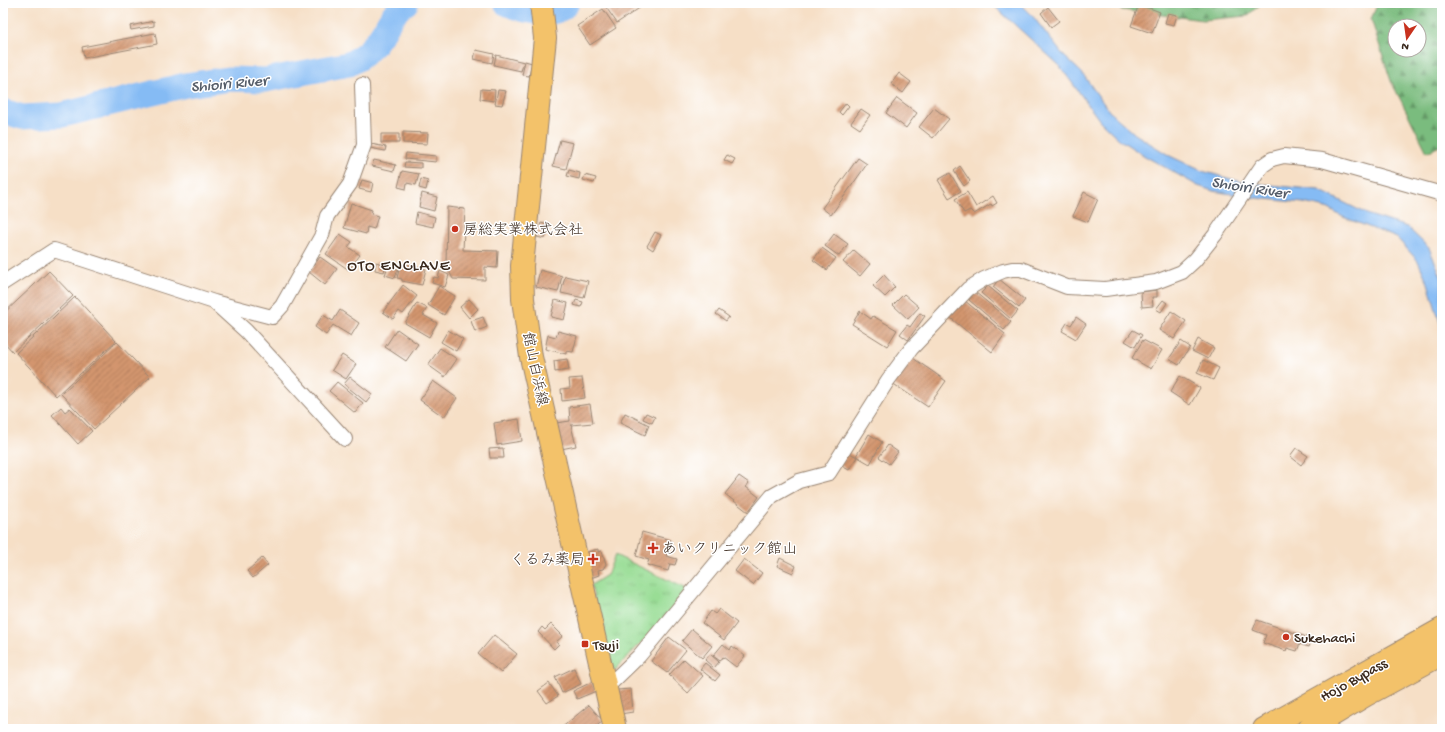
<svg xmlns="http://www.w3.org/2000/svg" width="1445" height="732" viewBox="0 0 1445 732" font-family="'Gochi Hand','Klee One',sans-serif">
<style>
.grass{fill:url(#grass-tufts);stroke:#6a845a}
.forest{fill:url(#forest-firs);stroke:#5a734e;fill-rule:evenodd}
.water{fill:#85bbf4;stroke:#607289}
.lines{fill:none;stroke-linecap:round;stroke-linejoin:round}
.river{stroke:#85bbf4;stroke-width:25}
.building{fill:url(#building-hatch)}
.street-casing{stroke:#988472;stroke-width:16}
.primary-casing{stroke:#988472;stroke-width:24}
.highway-casing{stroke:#988472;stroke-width:24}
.street{stroke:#fff;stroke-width:14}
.primary{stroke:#f3c26a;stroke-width:22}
.highway{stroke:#f3c26a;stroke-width:22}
.poi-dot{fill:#c8321e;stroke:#fff;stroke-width:1.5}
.labels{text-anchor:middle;stroke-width:3;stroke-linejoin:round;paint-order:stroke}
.poi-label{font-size:15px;fill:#3b2a1e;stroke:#fff;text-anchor:start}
.street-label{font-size:15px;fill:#3b2a1e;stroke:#fff}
.water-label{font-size:16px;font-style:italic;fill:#555d69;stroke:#fff}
.neighbourhood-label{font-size:16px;letter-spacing:1px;fill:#3b2a1e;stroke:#fff}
</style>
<defs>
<pattern id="grass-tufts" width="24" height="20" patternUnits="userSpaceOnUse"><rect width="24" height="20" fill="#99dd95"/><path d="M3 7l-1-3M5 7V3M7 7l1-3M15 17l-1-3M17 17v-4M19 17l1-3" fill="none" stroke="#85be80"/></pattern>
<pattern id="forest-firs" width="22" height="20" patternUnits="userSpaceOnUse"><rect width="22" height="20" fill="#7abc7e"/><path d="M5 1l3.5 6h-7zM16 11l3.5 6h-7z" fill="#659967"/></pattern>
<pattern id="building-hatch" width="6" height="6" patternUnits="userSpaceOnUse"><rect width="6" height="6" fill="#d3956e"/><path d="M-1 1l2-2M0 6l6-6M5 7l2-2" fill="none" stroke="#ac7a5a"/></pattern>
</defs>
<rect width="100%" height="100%" fill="#fff"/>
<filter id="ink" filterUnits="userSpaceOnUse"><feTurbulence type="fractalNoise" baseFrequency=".025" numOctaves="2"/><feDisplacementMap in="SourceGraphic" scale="8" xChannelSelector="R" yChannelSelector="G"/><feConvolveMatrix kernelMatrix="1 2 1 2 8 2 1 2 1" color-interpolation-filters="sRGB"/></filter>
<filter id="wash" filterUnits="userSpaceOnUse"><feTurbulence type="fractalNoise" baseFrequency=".012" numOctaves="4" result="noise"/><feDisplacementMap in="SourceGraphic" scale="16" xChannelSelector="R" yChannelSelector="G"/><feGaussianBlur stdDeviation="0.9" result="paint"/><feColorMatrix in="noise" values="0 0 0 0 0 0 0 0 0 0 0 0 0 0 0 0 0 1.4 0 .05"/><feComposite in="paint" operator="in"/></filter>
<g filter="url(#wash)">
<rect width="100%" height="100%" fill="#f6dfc6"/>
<path class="grass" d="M615,555L687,589L663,620L611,674L591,585L607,575Z"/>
<path class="forest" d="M1110,3H1262L1247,16L1203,20L1122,10Z
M1378,3H1442V145L1427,152L1391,81L1371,19ZM1395,26H1419V50H1395Z"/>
<path class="water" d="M991,3H1020L1031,14L1064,56L1082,73L1109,111L1135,134L1170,156L1202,171L1242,182L1319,190L1369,215L1407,227L1429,248L1442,278V330L1428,283L1418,261L1397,238L1343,217L1327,208L1303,203L1256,198L1213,191L1198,186L1143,155L1120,140L1100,121L1059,65Z"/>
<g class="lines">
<path class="river" d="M506,3C520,10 556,20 567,3
M3,111L22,117L62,115L186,85L230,79L265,80L349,64C363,57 373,48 381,35C389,23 393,11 406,3"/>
</g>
<g id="blocks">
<path class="building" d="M603,3H647L617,23Z
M1139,4L1160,12L1152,33L1131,26Z
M1048,7L1059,21L1051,27L1041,13Z
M603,9L616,28L590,45L577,26Z
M1168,13L1177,15L1174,25L1165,23Z
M154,21V26L131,30L130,26Z
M155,33L157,44L84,58L82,47Z
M476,50L494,54L492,63L474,59Z
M496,55L524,62L521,71L494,65Z
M525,61L532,63L529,76L522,75Z
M899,73L911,82L903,93L891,84Z
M481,89L495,90L494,101L480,99Z
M498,90L506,91L502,105L495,104Z
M897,98L917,113L906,128L886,113Z
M846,103L849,106L842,115L839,112Z
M934,108L949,119L933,138L919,127Z
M861,109L870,115L860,129L851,123Z
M403,132L428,133L427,144L403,143Z
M381,134H399V143H381Z
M560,140L573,143L566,169L553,166Z
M371,144L386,147L385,151L370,148Z
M406,153L436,156V162L405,159Z
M727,155L735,159L732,164L724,160Z
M858,158L867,164L831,215L822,208Z
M374,160L396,165L394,171L372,166Z
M405,162L421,163V168L404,167Z
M960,166L970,181L964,186L954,171Z
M569,170L580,173L579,179L567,176Z
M402,171L419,174L416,185L407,183L406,189L398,187Z
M950,173L961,191L949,198L938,180Z
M585,175L596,178L594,183L583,180Z
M421,179L428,181L426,190L419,188Z
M362,180L373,183L371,192L359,189Z
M967,192L976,207L993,196L997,203L992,206L991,204L974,214L970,210L964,213L955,199Z
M1084,192L1098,199L1088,222L1073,216Z
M422,193L437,197L434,211L419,207Z
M351,203L372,210L371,214L378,216L374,229L367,227L366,234L344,228Z
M447,207L465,209L463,250L498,251L497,268L485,267V280L453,279L446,265Z
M417,212L435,217L433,227L415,223Z
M541,223L549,225L545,239L537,237Z
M655,232L661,235L653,250L647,246Z
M340,234L352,242L348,247L360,255L349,270L326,254Z
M834,234L848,244L839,256L825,246Z
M822,248L836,258L827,270L813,260Z
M854,250L870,264L860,276L843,262Z
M320,257L337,269L325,285L309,272Z
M376,262L386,265L384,272L375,270Z
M406,264L426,269L422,285L402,281V279L397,278L400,266L405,267Z
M388,266L398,269L395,278L385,275Z
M540,270L562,276L558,292L536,287Z
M49,271L73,296L13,352L3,341V314Z
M440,271L449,275L445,287L432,283L434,277L438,278Z
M884,275L895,287L885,297L873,286Z
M565,276L588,281L584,298L561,293Z
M999,279L1025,300L1019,308L993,287Z
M403,285L417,296L403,314L399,311L393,319L383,312Z
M439,286L455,296L444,315L428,305Z
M988,286L1018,311L1011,319L981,293Z
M1157,290V297H1152L1153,306L1142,307L1141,292Z
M975,292L1011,322L1004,330L969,300Z
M904,294L919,307L908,319L893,305Z
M75,297L116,341L56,396L16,353Z
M469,299L478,309L469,318L460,307Z
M555,300L568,303L564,320L551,317Z
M576,300L583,302L581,307L574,305Z
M964,300L1005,334L992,352L947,315Z
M1163,300L1167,303L1161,312L1156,309Z
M417,303L427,308L423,315L437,323L429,337L405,323Z
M340,310L359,323L351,336L333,325L326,335L315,327L323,315L333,321Z
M719,310L729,317L726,321L716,314Z
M860,311L871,319L873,316L897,330L887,346L852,324Z
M1171,311L1186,321L1174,339L1159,330Z
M920,313L925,316L908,340L900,334L907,325L910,327Z
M483,317L487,327L475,332L471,321Z
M1076,317L1086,324L1076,339L1062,331L1067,323L1071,325Z
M397,329L418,344L406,361L385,347Z
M448,330L463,339L456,351L441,342Z
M1133,330L1142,335L1135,347L1125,341Z
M558,331L577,336L573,352L566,351V354L545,349L548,335L556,337Z
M1198,339L1214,348L1208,359L1192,351Z
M1143,340L1162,350L1151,369L1132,358Z
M1181,341L1190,347L1179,365L1169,359Z
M117,342L150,377L94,429L61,394Z
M440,348L457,359L445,377L428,365Z
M342,355L356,364L346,379L332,370Z
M910,356L946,381L928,407L892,383Z
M567,359L569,370L555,372L554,361Z
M1203,360L1219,368L1213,380L1197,373Z
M1180,376L1200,388L1190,405L1170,392Z
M350,377L372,394L366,402L344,384Z
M582,378L585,398L562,401L561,389L570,388L569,379Z
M433,381L457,398L444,417L420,400Z
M337,382L363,403L355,413L329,391Z
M590,404L593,423L571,425L576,446L561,449L556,423L570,421L569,407Z
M61,407L65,412L70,408L92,431L78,444L52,415Z
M625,413L649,425L645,435L620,423Z
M646,413L655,417L652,423L643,419Z
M519,419L522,441L497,445L494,423Z
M869,434L882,442L870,464L856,456Z
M888,445L898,452L889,464L879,457Z
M503,448L504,458H490L489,449Z
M1296,448L1308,456L1301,465L1290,456Z
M846,451L857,457L849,470L838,464Z
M739,476L749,483L746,487L759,497L748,512L725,494Z
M642,532L671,540L666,556L677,559L675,565L670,564L668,571L647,565L649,560L636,556Z
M598,549V552L602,551L606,564L603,569L598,570L599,575L588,579L580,554Z
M262,558L268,565L253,578L247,571Z
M780,558L796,566L793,573L777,566Z
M744,559L762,573L753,585L735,571Z
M719,609L737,623L724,640L702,623L711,611L715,614Z
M1257,620L1312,639L1309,647L1300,644L1297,651L1287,648L1286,651L1263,643L1266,635L1253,630Z
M551,624L563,636L556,642L559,644L554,649L538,632L542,627L545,630Z
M692,629L712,646L702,658L682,641Z
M494,635L517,654L501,673L478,654Z
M669,637L686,650L667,673L651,661Z
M723,644L730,650L732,646L745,656L736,667L723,657L720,661L713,656Z
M710,654L719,662L714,668L705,660Z
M684,659L703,676L688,693L669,675Z
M705,663L720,675L715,681L700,669Z
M574,668L581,684L562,693L555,677Z
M592,682L596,691L577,699L573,691Z
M549,683L558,696L547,703L538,691Z
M631,689L633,712L620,714L617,690Z
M589,705L603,721L593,729H560Z"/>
</g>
</g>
<g filter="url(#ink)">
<use href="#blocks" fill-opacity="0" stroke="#988472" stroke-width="1"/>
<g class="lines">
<defs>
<path id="street" d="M3,283L54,250L214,302L246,331L345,439
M214,302L272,317L282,306L322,235L327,216L350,184L364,145L362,85
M605,689L639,656L772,496L799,481L829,473L888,380L911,349L968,289L984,279L1003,271L1012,269H1021L1067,287L1105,289L1156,282L1182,272L1195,260L1215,235L1262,166L1272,159L1284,156L1322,160L1442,194"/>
<path id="primary" d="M541,3L545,38L522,266L523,299L531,357L615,729"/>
<path id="highway" d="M1264,729L1442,629
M1309,729L1366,695L1442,654"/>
</defs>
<use href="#street" class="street-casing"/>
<use href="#primary" class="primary-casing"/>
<use href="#highway" class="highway-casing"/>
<use href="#street" class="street"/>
<use href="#primary" class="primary"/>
<use href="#highway" class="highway"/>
</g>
</g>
<g class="poi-dot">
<circle cx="455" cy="229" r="4"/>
<path d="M651 542h4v4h4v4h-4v4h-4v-4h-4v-4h4z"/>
<path d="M591 553h4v4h4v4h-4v4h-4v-4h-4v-4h4z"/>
<circle cx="1286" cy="637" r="4"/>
<rect x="581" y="640" width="8" height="8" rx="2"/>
</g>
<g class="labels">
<g class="poi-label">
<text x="463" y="234">房総実業株式会社</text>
<text x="662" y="553">あいクリニック館山</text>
<text x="585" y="564" text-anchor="end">くるみ薬局</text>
<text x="1294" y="642">Sukehachi</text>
<text x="593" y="649">Tsuji</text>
</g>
<g class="street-label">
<text transform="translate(536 369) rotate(78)" y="5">館山白浜線</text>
<text transform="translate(1353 679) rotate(-29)" y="5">Hojo Bypass</text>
</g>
<g class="water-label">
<text transform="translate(229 82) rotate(-5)" y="6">Shioiri River</text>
<text transform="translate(1250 186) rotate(9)" y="6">Shioiri River</text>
</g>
<g class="neighbourhood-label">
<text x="399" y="270">OTO ENCLAVE</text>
</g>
</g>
<rect width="1445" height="732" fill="none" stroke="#fff" stroke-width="16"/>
<g transform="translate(1407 38) rotate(193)"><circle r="19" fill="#ffffff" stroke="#b1aaa5"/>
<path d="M0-3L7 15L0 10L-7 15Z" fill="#c8321e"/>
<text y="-6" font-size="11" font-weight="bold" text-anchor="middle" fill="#3b2a1e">N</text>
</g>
</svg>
